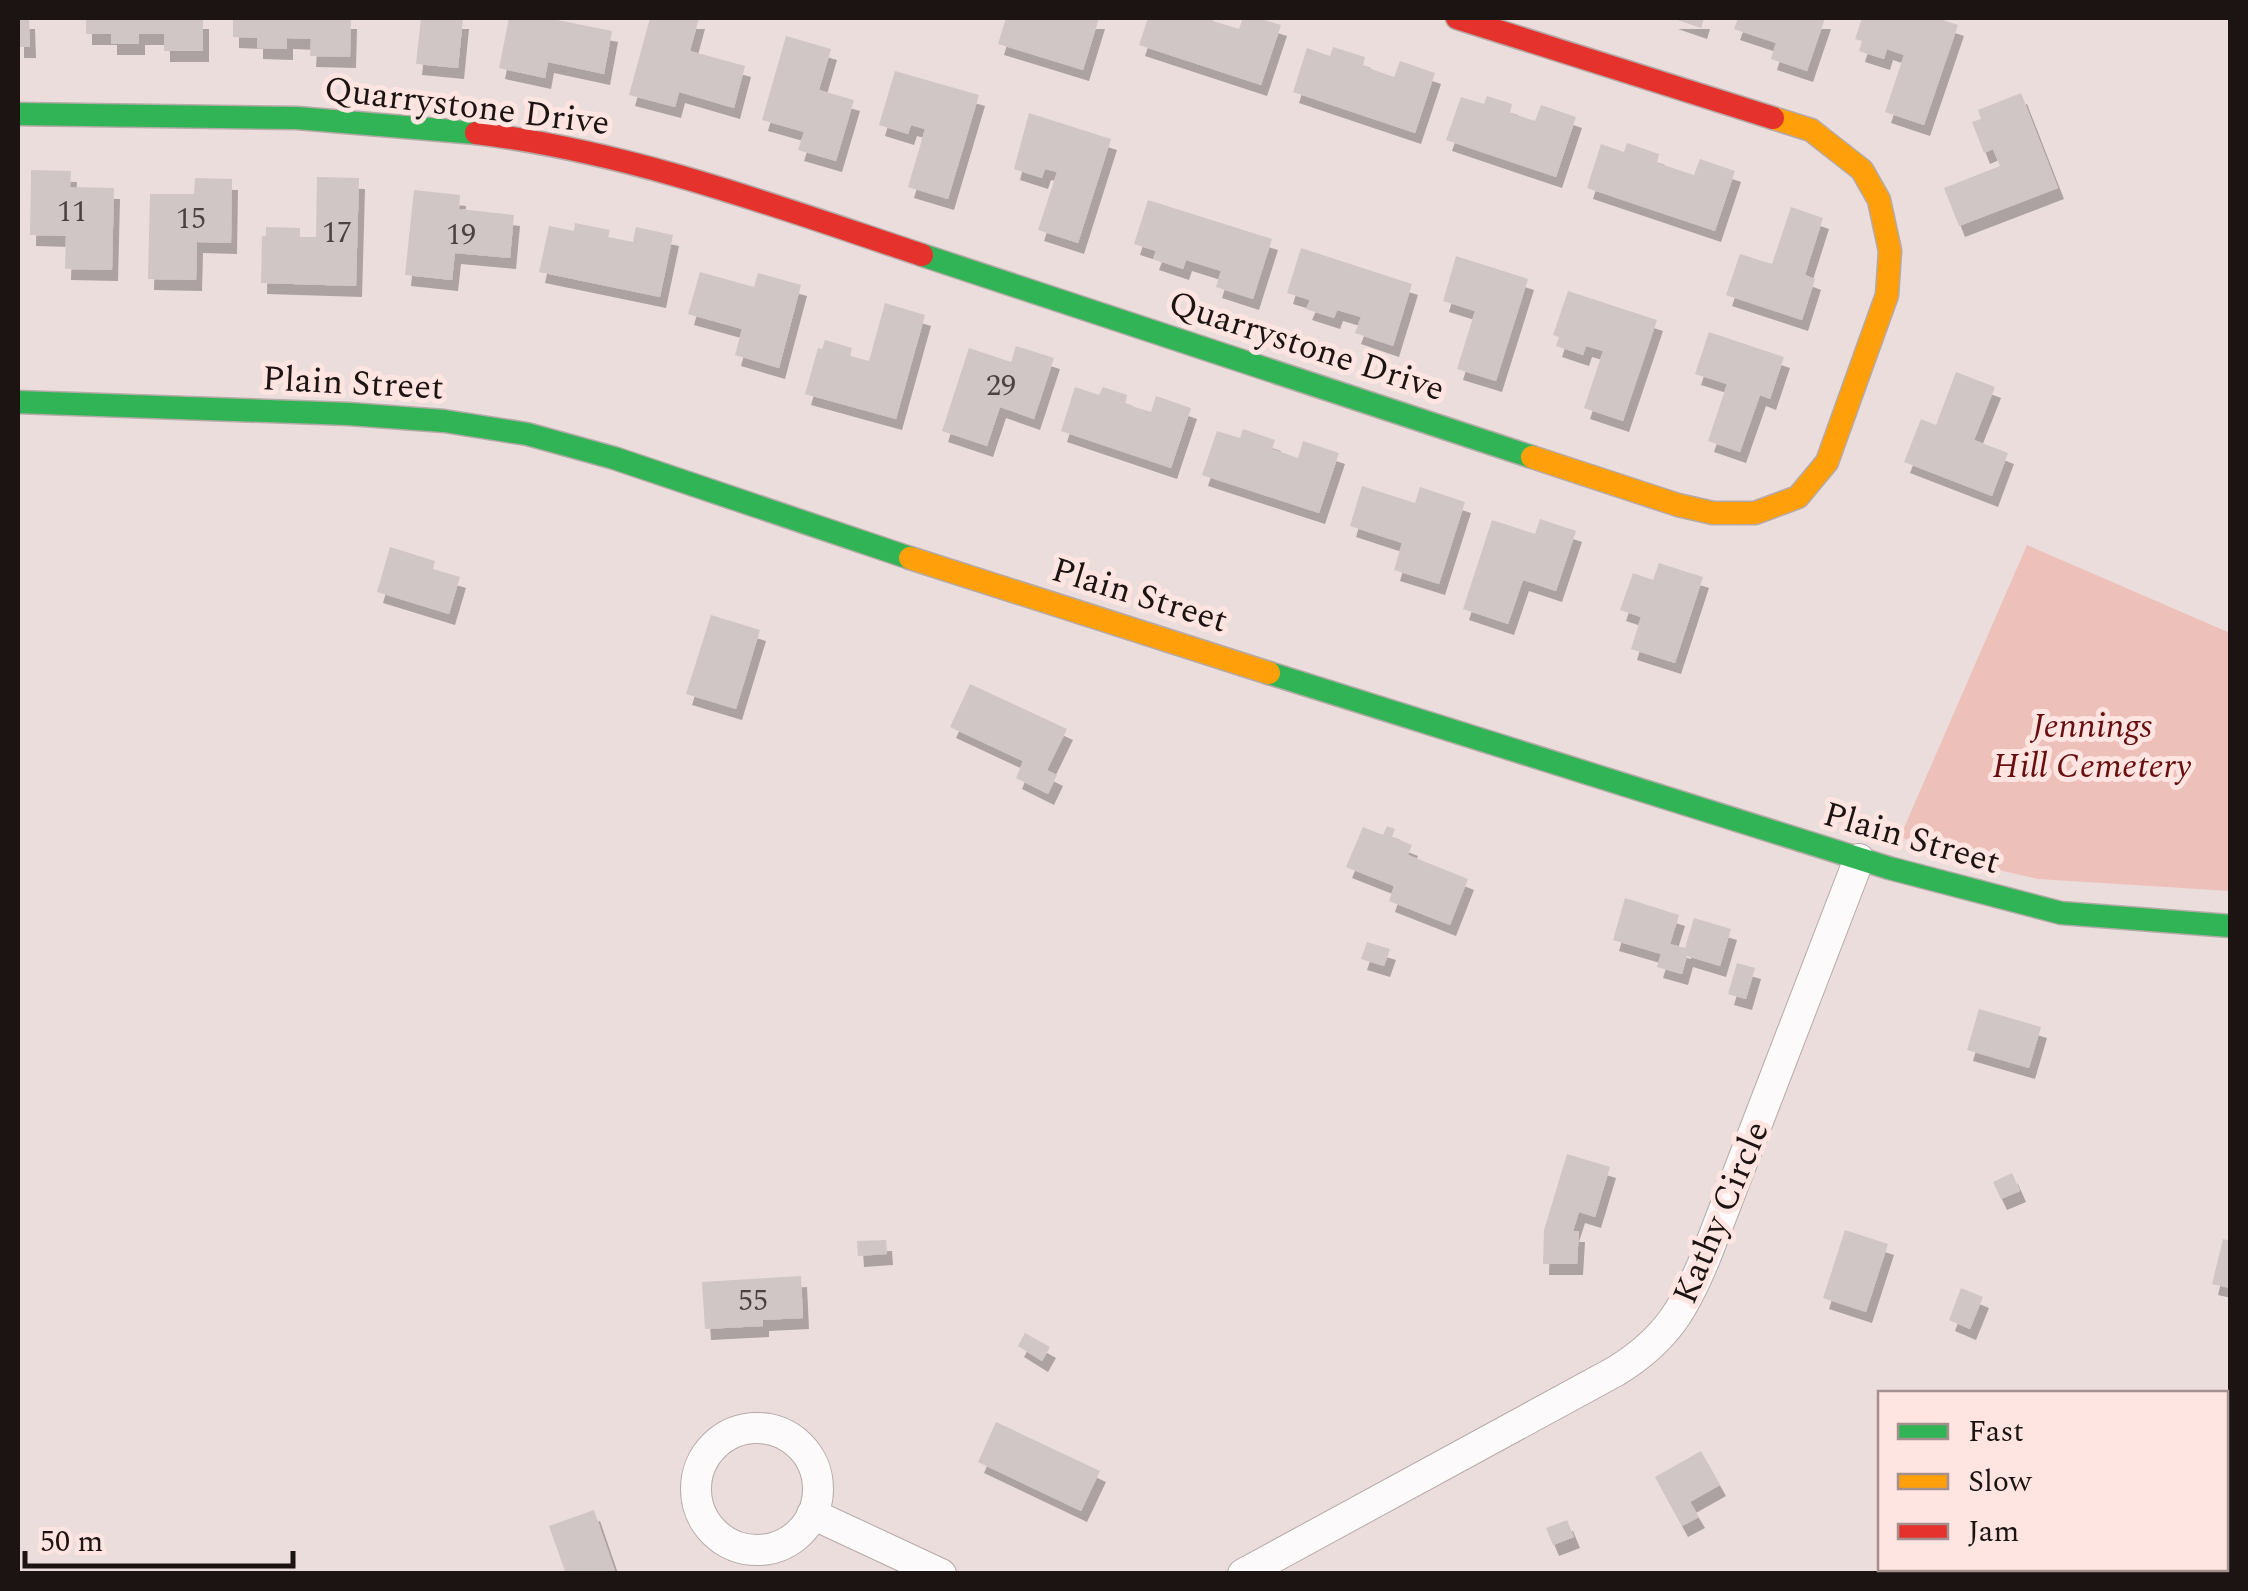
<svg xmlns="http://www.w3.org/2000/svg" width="2248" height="1591" viewBox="0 0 2248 1591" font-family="Spectral,serif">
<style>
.green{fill:#edc0ba}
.building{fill:#d0c6c5;filter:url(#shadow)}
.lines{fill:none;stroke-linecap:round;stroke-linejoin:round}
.street-casing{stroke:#b5aaa8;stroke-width:32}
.fast-casing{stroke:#b5aaa8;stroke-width:25}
.slow-casing{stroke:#b5aaa8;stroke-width:25}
.jam-casing{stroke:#b5aaa8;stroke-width:25}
.street{stroke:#fcfafa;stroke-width:30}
.fast{stroke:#30b455;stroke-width:22}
.slow{stroke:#ff9f0a;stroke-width:22}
.jam{stroke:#e5322d;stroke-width:22}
.labels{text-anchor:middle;stroke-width:10;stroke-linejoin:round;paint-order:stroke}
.number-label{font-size:30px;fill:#4b4240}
.street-label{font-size:35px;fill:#1c1412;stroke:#ffe5e2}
.park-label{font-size:35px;font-style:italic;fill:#690e0f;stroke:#ffe5e2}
</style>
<defs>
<filter id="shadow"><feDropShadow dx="6" dy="11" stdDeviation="0" flood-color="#0004"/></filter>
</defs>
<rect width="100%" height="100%" fill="#ebdddb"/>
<path class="green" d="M2027,545L2230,633V891L2038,879L1972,864L1900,837Z"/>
<path class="building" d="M18,18H29L30,47H18Z
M86,18H203V51H164V34H139V44H111V34H86Z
M233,18H351L350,57L310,56L311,39L287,38V49L257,48V38L233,37Z
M421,18H463L458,68L416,64Z
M509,18H557V20L612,31L604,74L548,62L545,78L499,68Z
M650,18H699L690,51L745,66L734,108L679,92L675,107L629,95Z
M1006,18H1099L1083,70L998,44Z
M1148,18H1214L1213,21L1239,29L1243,18H1258L1281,25L1261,85L1139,45Z
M1672,18H1704L1701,28Z
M1738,18H1825L1807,71L1771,59L1776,43L1734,29Z
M1862,18H1937L1958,25L1924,125L1885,112L1904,55L1887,49L1884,59L1859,51L1862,41L1855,39Z
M786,36L831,49L819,90L854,100L836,161L798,150L804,132L762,120Z
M1333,47L1365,57L1363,66L1394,77L1400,61L1435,73L1415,133L1293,92L1307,48L1330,56Z
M895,71L979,95L948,199L908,187L925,129L911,125L908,134L879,125Z
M2021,93L2058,188L1959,226L1944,188L2000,166L1993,149L1984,153L1972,122L1981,119L1978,110Z
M1487,96L1512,104L1510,113L1535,121L1541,105L1576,117L1556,177L1446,140L1461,97L1484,104Z
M1029,113L1111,139L1078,243L1038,230L1057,172L1045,169L1042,178L1014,169Z
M1627,143L1659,154L1657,163L1694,175L1700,159L1735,171L1715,231L1587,188L1601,144L1624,152Z
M31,170L71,171L70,187L114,188L112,270L65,269L66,236L30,235Z
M317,177L359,178L356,286L261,283L262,236H266V227L300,228V237H316Z
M195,178L232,179L231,243L197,242L196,280L148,279L150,194H194Z
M414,190L460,195L459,209L514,215L510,258L455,253L452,280L405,275Z
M1148,200L1272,239L1253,299L1216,287L1221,271L1186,260L1183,269L1153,259L1156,251L1134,244Z
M1791,207L1823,218L1805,275L1815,279L1802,320L1726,295L1740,254L1772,264Z
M575,223L610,230L608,237L633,242L636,227L673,235L660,297L539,272L549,226L574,231Z
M1301,248L1412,284L1393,346L1355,333L1361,317L1337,310L1334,318L1306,309L1310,300L1287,293Z
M1456,256L1528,279L1496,381L1457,369L1475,311L1443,301Z
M700,272L754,287L758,273L801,285L779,368L735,355L742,329L688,314Z
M1568,291L1657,320L1623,421L1584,408L1603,351L1586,346L1583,355L1556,346L1559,337L1553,335Z
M885,303L925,315L896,419L805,394L818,348L822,349L825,340L852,348L850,356L869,361Z
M1709,332L1784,357L1770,399L1760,395L1740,452L1708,441L1727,384L1695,374Z
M1016,346L1054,358L1034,419L1000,407L987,446L942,431L969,348L1011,362Z
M1956,372L1995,387L1974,440L2008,453L1992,496L1904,462L1921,419L1936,425Z
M1075,387L1099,395L1103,387L1127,395L1125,404L1151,412L1156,396L1191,408L1171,468L1061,431Z
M1243,429L1275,440L1272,449L1298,458L1303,441L1339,453L1319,513L1202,475L1217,431L1240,438Z
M1362,486L1415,503L1420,487L1465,502L1439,584L1394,570L1402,543L1350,526Z
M1540,519L1576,531L1556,591L1523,580L1508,624L1463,609L1492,520L1535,534Z
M390,547L435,561L433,569L460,577L449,614L377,592Z
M1659,563L1703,577L1675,663L1631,649L1641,617L1620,610L1633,573L1653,580Z
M711,615L760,630L736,709L686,694Z
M970,684L1067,729L1047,770L1057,775L1048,794L1016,778L1023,761L950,727Z
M1387,826L1395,829L1392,837L1412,845L1408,855L1468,879L1450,925L1389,901L1394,886L1346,867L1363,827L1383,835Z
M1625,898L1679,915L1670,944L1685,948L1694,918L1731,929L1720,966L1687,956L1682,974L1657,967L1661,954L1613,940Z
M1367,942L1390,949L1384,966L1361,959Z
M1737,963L1755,968L1746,999L1728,994Z
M1979,1009L2041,1027L2029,1068L1967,1050Z
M1567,1154L1610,1167L1595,1217L1579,1212L1573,1231H1579L1577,1264H1543L1544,1230Z
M2012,1173L2020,1191L2001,1199L1993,1182Z
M1845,1230L1888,1244L1866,1312L1823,1298Z
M2223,1239L2230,1241V1288L2212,1284Z
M886,1240L887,1254L858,1256L857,1241Z
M801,1276L803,1318L763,1320V1326L705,1329L702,1282Z
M1961,1288L1983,1297L1970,1329L1949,1320Z
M1025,1333L1050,1347L1042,1361L1018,1346Z
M996,1422L1100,1471L1081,1511L978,1462Z
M1701,1451L1720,1485L1690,1502L1699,1517L1682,1526L1655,1477Z
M2226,1484L2230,1486V1529L2226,1541Z
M594,1510L616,1574H566L549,1526Z
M1567,1520L1574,1537L1553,1545L1546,1528Z"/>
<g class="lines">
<defs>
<path id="street" d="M696 1489a61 61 0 1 1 122 0a61 61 0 1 1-122 0Z
M812,1514L941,1574
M1243,1574L1616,1371C1668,1339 1686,1306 1708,1251L1859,859"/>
<path id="fast" d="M18,114L297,118L476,133
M922,255L1532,457
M18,402L349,414L444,421L527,434L614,458L910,558
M1269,673L1889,868L2061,913L2230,926"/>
<path id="slow" d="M1532,457L1678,505L1713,513H1755L1798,497L1827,462L1887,295L1890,251L1879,200L1862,170L1811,130L1773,118
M910,558L1269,673"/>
<path id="jam" d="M1457,18L1773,118
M476,133C630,152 775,206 922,255"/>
</defs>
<use href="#street" class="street-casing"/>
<use href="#fast" class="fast-casing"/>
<use href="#slow" class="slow-casing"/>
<use href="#jam" class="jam-casing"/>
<use href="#street" class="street"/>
<use href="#fast" class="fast"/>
<use href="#slow" class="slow"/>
<use href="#jam" class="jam"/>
</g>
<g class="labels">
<g class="number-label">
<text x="72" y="221">11</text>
<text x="191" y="228">15</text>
<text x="337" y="242">17</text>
<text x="461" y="244">19</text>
<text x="1001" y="395">29</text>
<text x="753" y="1310">55</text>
</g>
<g class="street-label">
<text transform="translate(467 105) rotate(7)" y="12">Quarrystone Drive</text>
<text transform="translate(1307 345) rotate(18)" y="12">Quarrystone Drive</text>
<text transform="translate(353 382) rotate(3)" y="12">Plain Street</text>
<text transform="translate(1140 594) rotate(17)" y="12">Plain Street</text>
<text transform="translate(1912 837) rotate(16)" y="12">Plain Street</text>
<text transform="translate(1720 1212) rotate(-67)" y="12">Kathy Circle</text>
</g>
<g class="park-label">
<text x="2092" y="737">Jennings<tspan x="2092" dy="40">Hill Cemetery</tspan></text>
</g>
</g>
<rect width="2248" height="1591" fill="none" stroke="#1c1412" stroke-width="40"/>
<rect x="1878" y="1391" width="350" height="180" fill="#ffe5e2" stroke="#a4918f" stroke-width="2.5"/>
<rect x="1898" y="1424" width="50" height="15" fill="#30b455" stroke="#a4918f" stroke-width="2.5"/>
<text x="1968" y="1441" font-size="30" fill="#1c1412">Fast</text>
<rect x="1898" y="1474" width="50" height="15" fill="#ff9f0a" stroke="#a4918f" stroke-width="2.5"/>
<text x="1968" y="1491" font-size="30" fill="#1c1412">Slow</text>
<rect x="1898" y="1524" width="50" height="15" fill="#e5322d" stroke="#a4918f" stroke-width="2.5"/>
<text x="1968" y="1541" font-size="30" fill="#1c1412">Jam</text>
<path d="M25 1551v15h268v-15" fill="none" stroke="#1c1412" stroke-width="5"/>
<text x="40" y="1551" font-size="30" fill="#1c1412" stroke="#ffe5e2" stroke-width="8" paint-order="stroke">50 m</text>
</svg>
